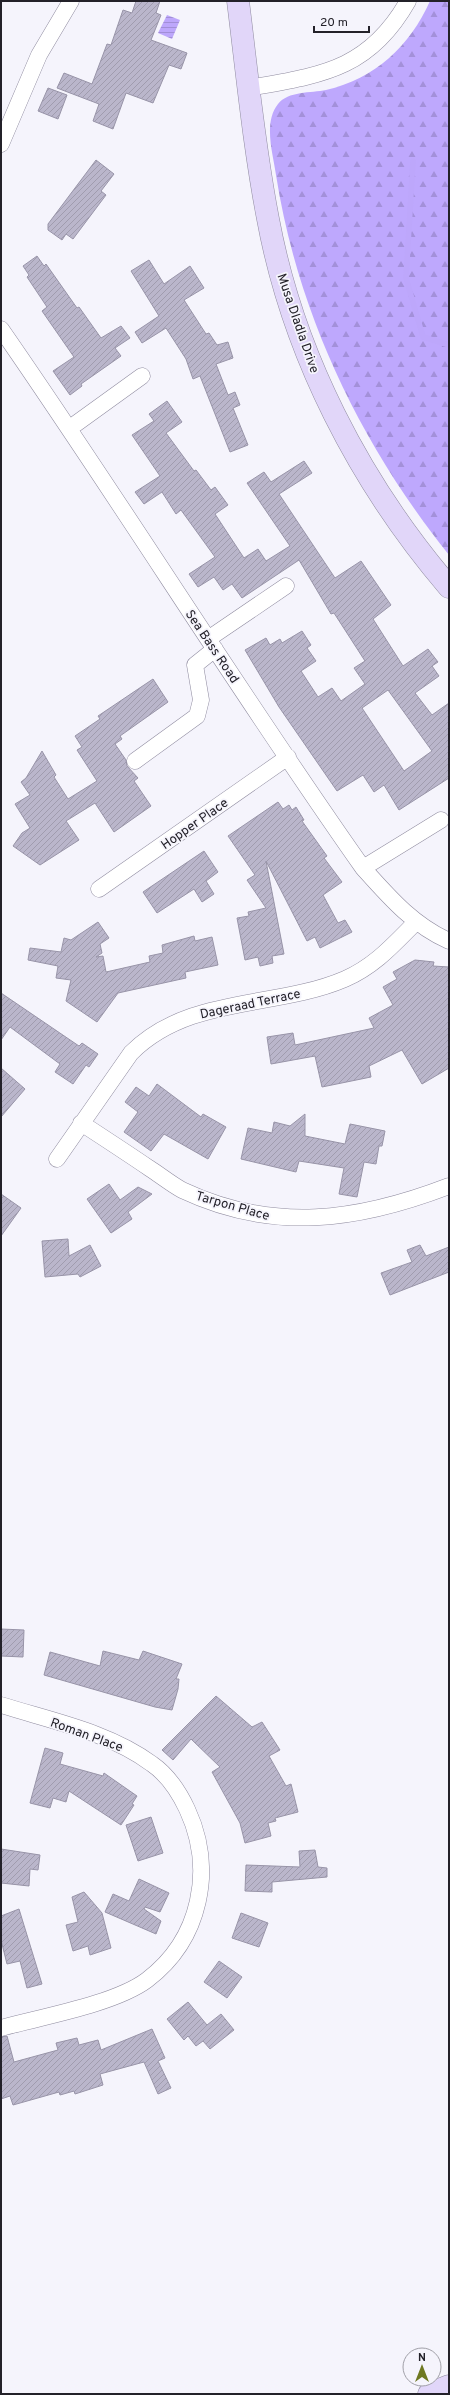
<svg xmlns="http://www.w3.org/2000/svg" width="450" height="2395" viewBox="0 0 450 2395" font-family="Overpass,sans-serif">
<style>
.forest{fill:url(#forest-firs)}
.water{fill:url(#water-rules)}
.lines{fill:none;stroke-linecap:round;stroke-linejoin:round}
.stream{stroke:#bda7fb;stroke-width:5.5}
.building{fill:url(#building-hatch);stroke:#9894a8;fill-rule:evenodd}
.street-casing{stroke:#908ca0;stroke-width:17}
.secondary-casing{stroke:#908ca0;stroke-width:23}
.street{stroke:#fff;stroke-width:16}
.secondary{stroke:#e1d6f9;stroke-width:22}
.labels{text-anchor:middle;stroke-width:3.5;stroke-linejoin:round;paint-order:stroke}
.street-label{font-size:13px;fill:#232129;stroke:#f5f4fc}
</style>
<defs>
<pattern id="forest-firs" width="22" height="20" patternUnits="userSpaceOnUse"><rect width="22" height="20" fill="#bea8fd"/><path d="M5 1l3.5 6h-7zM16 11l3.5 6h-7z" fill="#a390d9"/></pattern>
<pattern id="water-rules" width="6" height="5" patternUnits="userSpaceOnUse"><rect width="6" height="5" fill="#bda7fb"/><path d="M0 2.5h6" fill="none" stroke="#a28fd7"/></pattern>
<pattern id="building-hatch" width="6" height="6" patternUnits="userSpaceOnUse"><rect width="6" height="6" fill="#bab6cb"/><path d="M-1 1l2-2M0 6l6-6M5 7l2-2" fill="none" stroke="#a09cae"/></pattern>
</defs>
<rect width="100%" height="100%" fill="#f5f4fc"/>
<path class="forest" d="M430,1H449V555C361,445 298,315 276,175C273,153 263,123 278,104C288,91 311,93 326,90C375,79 410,46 430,1Z"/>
<path class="water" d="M167,15L180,20L172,39L158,33Z"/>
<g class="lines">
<path class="stream" d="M413,161L406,278L423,337L449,345"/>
</g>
<path class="building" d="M136,1H160L156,13L161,15L151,40L187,53L181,69L169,65L153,103L126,93L113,129L93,121L99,104L57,88L64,73L92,84L107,44L111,45L123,10L132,13Z
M48,88L67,95L58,119L38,111Z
M96,160L114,174L101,191L106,195L73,239L66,234L62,240L48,230V224Z
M37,256L44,266L46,264L77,308L79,307L101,338L121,326L130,338L115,348L121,356L81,384L82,386L70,395L53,371L74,357L42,311L47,307L27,277L29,275L23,266Z
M149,260L164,284L190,266L204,288L184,300L206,334L209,333L217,345L228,342L233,358L216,364L228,395L235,392L240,405L233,408L248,445L230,452L200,376L193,379L186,359L166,328L142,343L135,332L159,316L131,271Z
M167,401L182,422L166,433L194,471L196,470L211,490L215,487L228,505L215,514L244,558L258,549L266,561L290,546L247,483L264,472L271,482L304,461L312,473L279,494L335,578L361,561L391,605L373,619L403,666L428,649L438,662L432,666L439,676L415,693L432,715L449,703V778L399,810L384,785L374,792L363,775L337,791L279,707L245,650L266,638L270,645L280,639L282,643L302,631L311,645L307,648L316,661L301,671L318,697L332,688L341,701L365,684L354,668L365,661L334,613L331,614L299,560L242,598L232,584L223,590L214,577L198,587L189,574L215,557L181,510L176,514L162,492L144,504L135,492L160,476L132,435L154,421L149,414ZM388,690L432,751L404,771L362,708Z
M153,679L168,702L120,736L122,739L115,744L126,760L127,766L138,778L134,781L151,806L114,832L95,803L66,821L79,840L40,865L13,846L22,833L30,828L15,804L30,795L21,782L26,778L42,751L56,775L54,777L68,799L97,781L77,750L82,747L75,736L100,719L98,716Z
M278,802L283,809L289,805L292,810L296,807L304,820L302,821L327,856L324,858L342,882L323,895L338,923L345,920L352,932L320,948L315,937L307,941L266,861L284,954L272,956L273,963L260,966L258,957L245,960L237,918L249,916L248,912L266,908L247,880L255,875L228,836Z
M204,851L218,872L206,881L214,894L202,902L194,889L157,913L143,892Z
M98,922L109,938L100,944L102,953L96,957L103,956L106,972L150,962L149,956L163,953L162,945L194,936L195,941L212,937L218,965L185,972L186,978L118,993L97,1022L66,1001L71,980L56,978L58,966L28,960L30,948L61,952L64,938L71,940Z
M415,960L434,962L433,966L449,967V1068L422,1084L402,1050L369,1066L371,1077L322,1087L315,1056L271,1064L267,1037L293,1033L295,1045L374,1028L369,1018L393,1005L383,987L397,979L393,972Z
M1,993L79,1046L82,1043L98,1054L89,1067L86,1065L73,1084L55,1072L60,1064L10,1027L1,1040Z
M1,1068L25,1089L1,1117Z
M157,1084L201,1117L203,1114L226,1127L208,1159L164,1134L151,1151L124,1132L138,1112L125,1102L136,1087L149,1096Z
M305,1114V1136L345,1144L350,1124L385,1131L382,1146H379L376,1164L364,1162L357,1197L339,1194L344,1168L299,1161L296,1172L241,1159L248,1128L272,1133L274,1122L290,1126Z
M109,1184L120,1200L138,1187L152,1194L128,1212L132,1219L111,1233L87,1199Z
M1,1194L21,1208L1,1236Z
M68,1239L69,1256L90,1245L101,1266L80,1277L78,1274L45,1277L42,1241Z
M420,1245L426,1256L449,1247V1272L390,1295L381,1273L412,1262L407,1250Z
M1,1629L24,1630L23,1657L1,1656Z
M103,1651L139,1660L143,1651L182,1664L176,1679H179L178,1689L172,1710L155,1707L44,1675L50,1652L100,1666Z
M216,1696L252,1727L262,1722L280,1750L269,1756L286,1786L291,1784L298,1812L275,1818L276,1821L268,1823L271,1836L245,1843L240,1823L212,1772L220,1767L191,1739L173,1760L162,1750Z
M45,1748L63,1753L60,1764L103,1776L104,1773L137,1796L132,1804L134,1805L121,1825L69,1791L66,1802L53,1798L50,1808L30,1803Z
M151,1817L163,1853L138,1861L126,1825Z
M1,1849L40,1855L38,1870L30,1869L29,1886L1,1883Z
M315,1850L318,1867L327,1868V1877L272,1882V1892L245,1891L246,1865L300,1867L299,1851Z
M139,1879L169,1893L160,1912L145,1907L144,1909L161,1921L156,1934L105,1912L113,1894L129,1901Z
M84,1892L102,1913L111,1948L90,1955L88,1946L73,1951L66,1925L78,1922L72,1897Z
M19,1909L42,1984L27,1988L20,1961L7,1964L1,1940V1916Z
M241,1913L268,1923L259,1947L232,1938Z
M219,1961L242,1977L227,1998L204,1982Z
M188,2002L207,2025L221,2014L234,2030L210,2049L203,2041L196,2046L188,2036L184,2040L167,2019Z
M152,2029L165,2058L158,2061L171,2088L158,2094L144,2062L100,2074L103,2085L75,2094L74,2091L60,2095L59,2092L13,2105L10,2096L1,2099V2037L7,2036L14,2062L58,2050L56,2043L77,2038L79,2045L98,2040L101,2050Z"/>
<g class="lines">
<defs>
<path id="street" d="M249,88C321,75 369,70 408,1
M1,144L39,55L71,1
M1,329C124,506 238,691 363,868C389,897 413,925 449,941
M70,428L142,376
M208,639L286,586
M135,761L197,716L201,700L195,665L215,649
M363,868L441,820
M99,889L288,757
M81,1123C104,1138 127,1153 149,1168C160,1175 171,1184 182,1190C273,1233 358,1221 449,1186
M57,1159L131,1053C189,995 275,1009 345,979C375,966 394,944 416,922
M1,1705C52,1721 109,1732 152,1764C168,1775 179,1792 187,1809C215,1869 201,1939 147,1980C115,2004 41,2017 1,2028"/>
<path id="secondary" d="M238,1C247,73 254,147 268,219C293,354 360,483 449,587
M429,2394L449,2386"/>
</defs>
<use href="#street" class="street-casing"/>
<use href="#secondary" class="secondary-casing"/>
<use href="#street" class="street"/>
<use href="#secondary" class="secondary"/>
</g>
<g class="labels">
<g class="street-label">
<text transform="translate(299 323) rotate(71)" y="5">Musa Dladla Drive</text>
<text transform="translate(213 646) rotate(56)" y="5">Sea Bass Road</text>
<text transform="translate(194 823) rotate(-35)" y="5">Hopper Place</text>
<text transform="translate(250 1003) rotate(-12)" y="5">Dageraad Terrace</text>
<text transform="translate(233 1205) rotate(16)" y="5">Tarpon Place</text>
<text transform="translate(87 1734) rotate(20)" y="5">Roman Place</text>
</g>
</g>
<rect width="450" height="2395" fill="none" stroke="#232129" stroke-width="4"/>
<g transform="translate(422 2367)"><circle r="19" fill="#f5f4fc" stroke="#a1a0a8"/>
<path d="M0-3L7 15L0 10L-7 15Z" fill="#6e7822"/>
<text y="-6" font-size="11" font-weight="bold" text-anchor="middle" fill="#232129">N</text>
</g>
<path d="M314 26v6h55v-6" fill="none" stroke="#232129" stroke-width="2"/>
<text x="320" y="26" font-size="12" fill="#232129" stroke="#f5f4fc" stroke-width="3" paint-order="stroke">20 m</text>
</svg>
